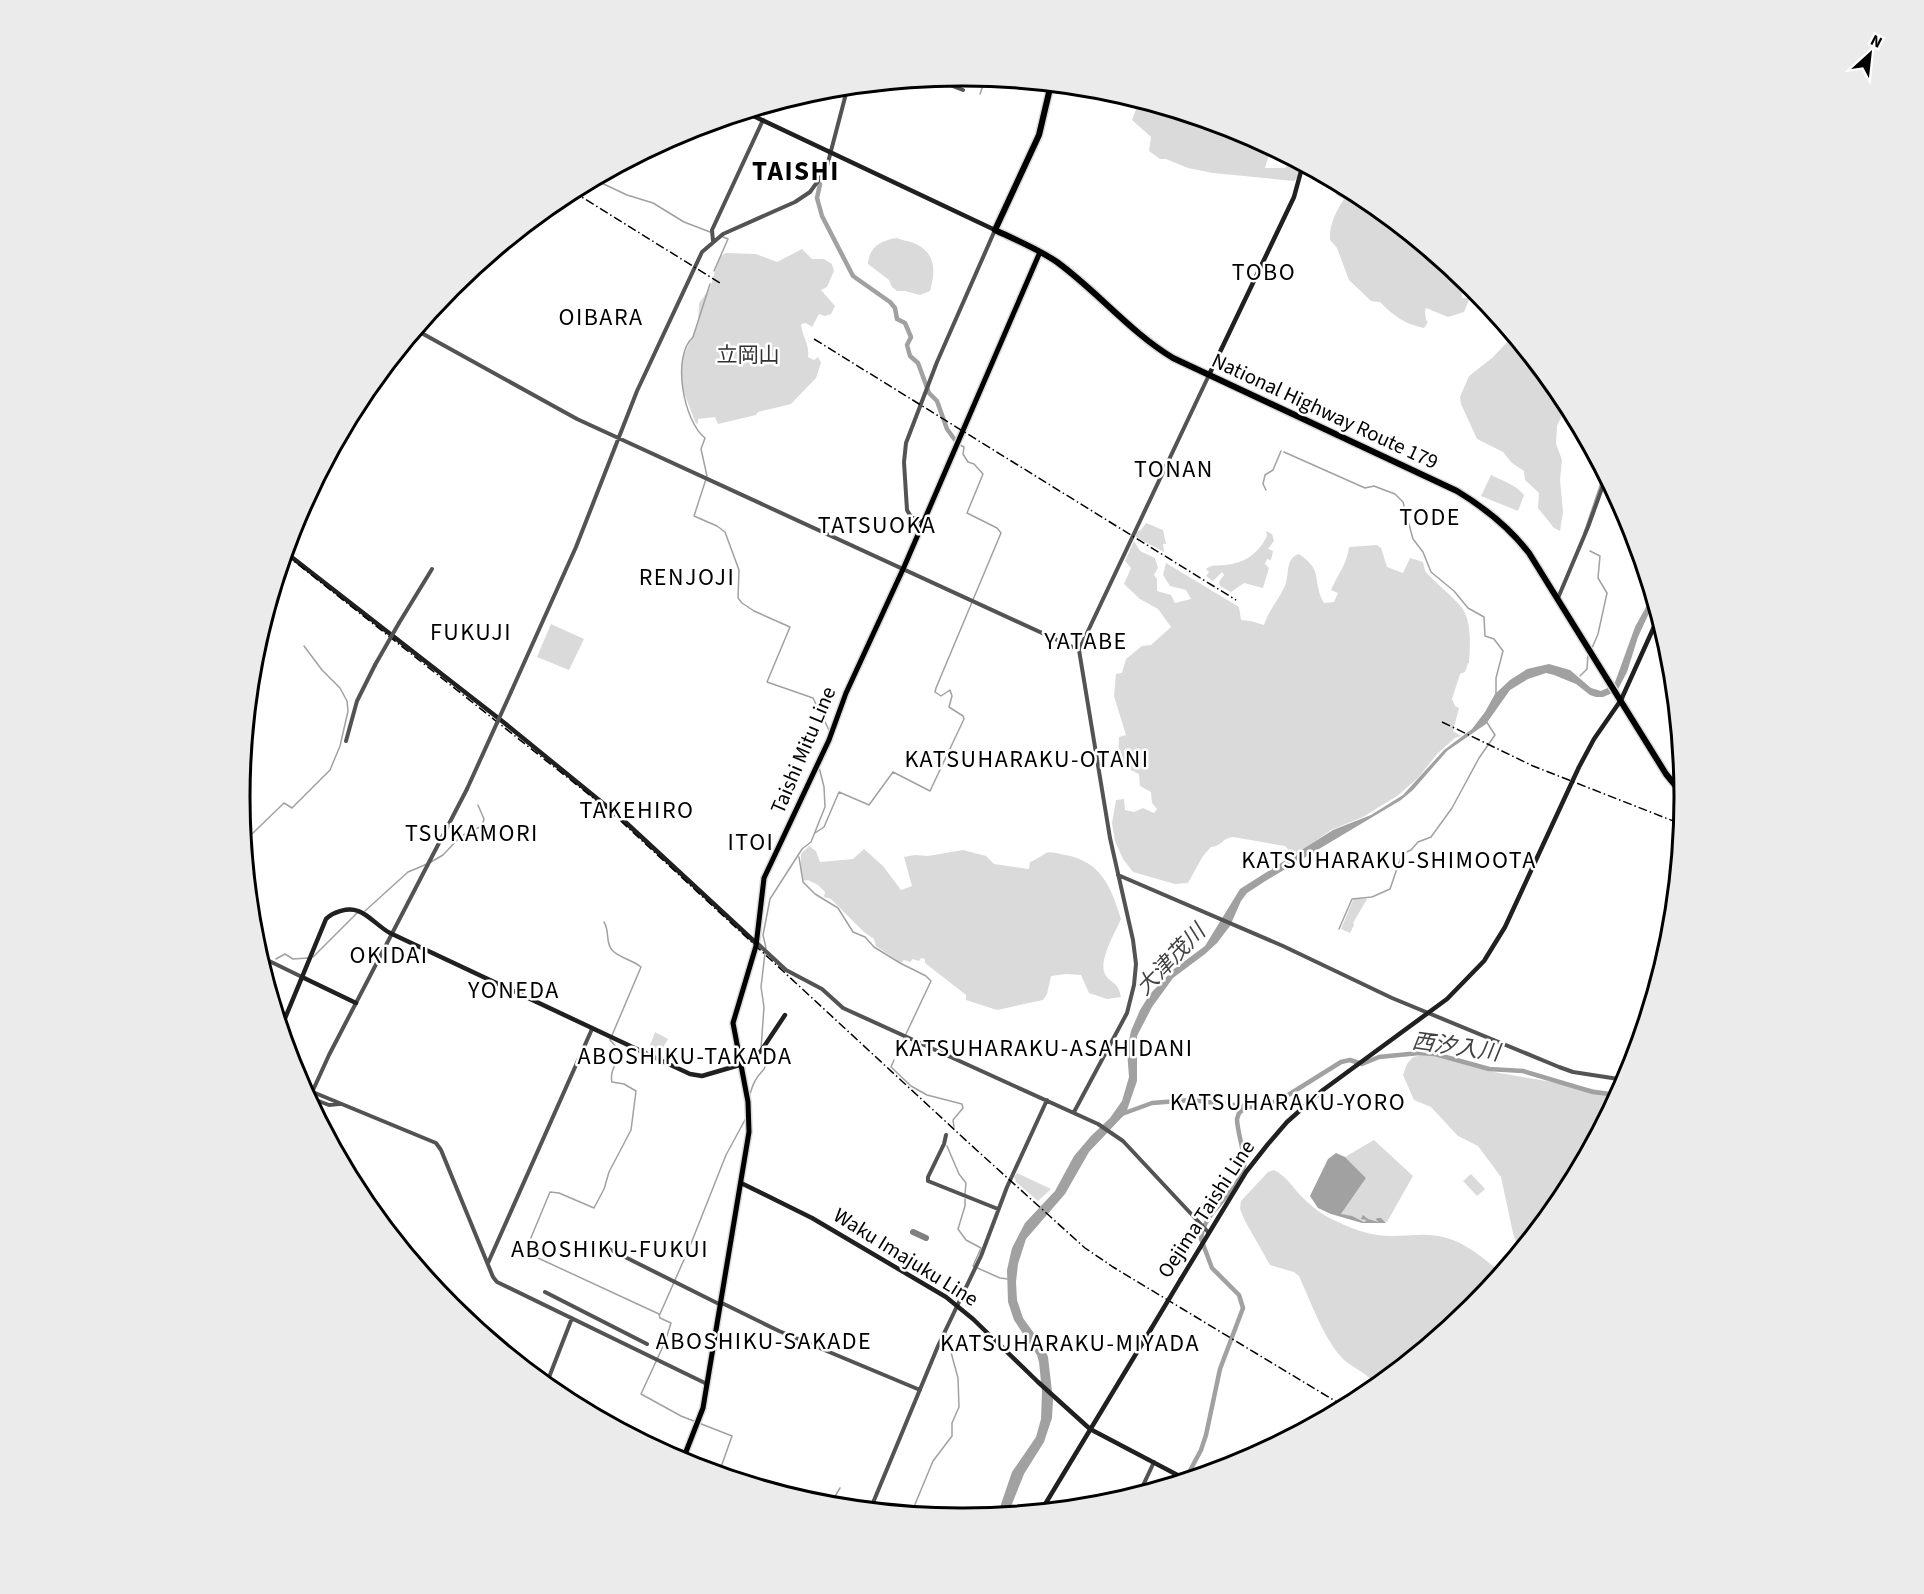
<svg xmlns="http://www.w3.org/2000/svg" width="1924" height="1594" viewBox="0 0 1924 1594" font-family="'Source Sans 3','Noto Sans JP',sans-serif">
<style>
.green{fill:#dadada}
.water{fill:#a1a1a1}
.lines{fill:none;stroke-linecap:round;stroke-linejoin:round}
.stream{stroke:#a1a1a1;stroke-width:1.5}
.river{stroke:#a1a1a1;stroke-width:4.5}
.taxiway{stroke:#808080;stroke-width:6}
.primary-casing{stroke:#dbdbdb;stroke-width:8}
.trunk-casing{stroke:#dbdbdb;stroke-width:9}
.tertiary{stroke:#535353;stroke-width:4}
.secondary{stroke:#202020;stroke-width:4.5}
.primary{stroke:#000;stroke-width:5}
.trunk{stroke:#000;stroke-width:6}
.rail{stroke:#000;stroke-width:1.5;stroke-dasharray:9 3 1.5 3;stroke-linecap:butt}
.tertiary-bridge{stroke:#535353;stroke-width:4}
.secondary-bridge{stroke:#202020;stroke-width:4.5}
.labels{text-anchor:middle;stroke-width:5;stroke-linejoin:round;paint-order:stroke}
.park-label{font-size:21px;fill:#313131;stroke:#fff}
.street-label{font-size:21px;fill:#000;stroke:#fff}
.water-label{font-size:22px;font-style:italic;fill:#424242;stroke:#fff}
.quarter-label{font-size:24px;letter-spacing:1.5px;fill:#000;stroke:#fff}
.district-label{font-size:27px;font-weight:bold;letter-spacing:1.5px;fill:#000;stroke:#fff}
.rim{fill:none;stroke:#000;stroke-width:3}
</style>
<rect width="100%" height="100%" fill="#fff"/>
<path class="green" d="M1138,104H1151L1239,130L1271,147L1265,168H1285L1290,163L1300,166L1298,177L1294,181L1213,173L1188,168L1166,159H1160L1149,151L1151,137L1132,120Z
M1337,189L1351,190L1363,197L1461,277L1462,298H1468L1469,300L1464,312L1448,317L1426,308L1425,311L1426,320L1428,322L1424,328C1404,324 1394,316 1380,302L1371,301L1349,280L1337,248L1330,240C1329,225 1336,211 1344,199L1336,195Z
M897,238C903,241 911,241 916,244C937,254 935,273 930,291L920,295L905,291H897L892,287L889,280L868,264C869,247 881,240 897,238Z
M802,249L812,259H824L832,264L834,271L827,287L821,290L835,306L831,314L825,316L819,314L812,327L806,323L801,324C802,336 810,345 808,357L814,360L818,357L821,363L816,378L791,404L758,412L756,415L718,424L715,417L698,419V423L696,424L683,390L681,370L683,357L698,324L699,303L710,288L719,258L725,253L756,254L777,262Z
M1513,336L1561,394L1562,415L1557,426L1556,444L1562,460L1560,480L1563,512L1560,531L1554,528L1538,508L1539,493L1525,480L1524,471L1512,463L1503,452L1477,439L1461,404L1460,397L1469,376L1492,358Z
M1491,475C1503,481 1516,485 1524,495L1518,511L1481,496Z
M1146,523L1163,530L1166,544H1163L1164,552L1136,537V532L1141,530Z
M1266,531L1272,534L1274,541L1268,549L1273,551L1271,560L1267,559L1265,564L1269,568L1263,588L1244,583L1231,592L1220,586L1219,582L1224,575L1222,572L1213,581L1206,576L1209,572L1206,569C1212,564 1217,566 1225,565C1245,563 1258,554 1267,536Z
M1134,541L1140,551L1155,558L1158,568L1154,575L1157,579V591L1171,595L1175,603L1191,599L1186,590L1170,586L1163,575L1166,563L1239,607L1241,620L1251,621L1264,625C1269,609 1280,599 1286,583C1289,572 1286,558 1299,554C1325,572 1311,580 1324,603L1334,602L1338,593L1331,590C1338,574 1347,564 1349,547L1377,545L1381,548L1387,567L1403,573L1410,558L1423,562L1425,571C1436,584 1451,594 1462,608C1472,622 1470,647 1469,663H1468L1465,672L1460,674L1452,699L1455,706L1459,708L1453,731L1461,736L1455,738L1438,753L1418,778L1397,796L1363,817L1331,830L1294,856L1285,846L1233,837C1222,838 1221,847 1211,847L1203,856L1188,883L1175,884L1133,872L1123,859L1115,841L1112,823L1116,800L1124,799L1125,810L1134,812L1143,808L1154,813L1157,809L1152,803L1151,792L1140,786L1139,774C1118,764 1118,759 1119,737L1126,735L1114,696L1116,674L1122,673L1126,659L1142,646L1151,645L1171,627L1158,609L1140,599L1124,584L1131,568L1125,561Z
M551,624L584,639L569,670L537,657Z
M809,846L816,851L820,862L853,859L864,849L883,866L901,890L912,886L904,857L915,855L928,856L963,850L986,856L994,864L1029,869L1030,862C1035,860 1041,856 1046,853C1051,851 1059,854 1065,855C1101,861 1111,887 1121,919C1116,931 1098,961 1105,974C1110,984 1118,980 1121,997L1107,999L1089,993L1081,975L1066,974L1051,976L1047,994L1043,1000L997,1010L966,1000V995L925,963V959L921,958L919,961L913,959L910,962L904,960L901,963L876,946L874,939L864,932L831,899L824,897L825,892L818,885L808,880L803,881L801,868V854Z
M1358,898L1367,899L1353,923L1354,925L1350,933L1341,929L1353,900Z
M655,1032L668,1039L658,1056L648,1051Z
M1423,1055L1442,1056L1488,1071L1611,1092L1617,1095L1562,1198L1519,1251L1513,1233L1501,1177L1478,1146L1458,1136L1431,1107L1414,1100L1403,1075L1407,1064L1413,1057Z
M1374,1140L1413,1176L1387,1222L1376,1220L1379,1222L1367,1219L1365,1216L1367,1221L1362,1222L1341,1214L1366,1178L1345,1157Z
M1274,1170C1286,1176 1291,1185 1300,1195C1311,1206 1323,1216 1338,1222C1355,1230 1372,1236 1391,1236C1410,1236 1428,1232 1447,1238C1467,1244 1485,1259 1501,1273L1472,1308L1376,1386C1367,1372 1356,1370 1344,1360C1324,1340 1311,1302 1299,1276L1294,1272L1270,1265L1245,1221L1240,1209L1241,1201L1268,1172Z
M1017,1173L1051,1189L1038,1201L1016,1182L1014,1177Z
M1471,1174L1485,1189L1477,1196L1463,1181Z"/>
<path class="water" d="M1652,596L1654,602L1638,637L1627,672L1617,691L1603,697H1596L1590,695L1576,684L1554,675L1546,673L1528,679L1510,690L1486,724L1447,751L1413,790L1401,800L1267,880L1247,893L1241,901L1230,926L1217,943L1205,954L1173,978L1152,1007L1137,1036V1081L1126,1113L1089,1152L1065,1194L1026,1239L1018,1264L1016,1282L1017,1300L1023,1318L1044,1347L1048,1357L1053,1400L1052,1418L1044,1442L1024,1474L1008,1514L997,1516L1012,1472L1036,1437L1041,1419L1042,1392L1039,1362L1037,1355L1014,1320L1008,1302L1007,1270L1012,1248L1025,1223L1055,1191L1074,1156L1091,1136L1110,1118L1122,1101L1129,1077L1127,1050L1131,1031L1140,1010L1150,994L1174,969L1205,946L1240,889L1333,830L1371,815L1403,795L1444,750L1472,729L1485,712L1495,694L1510,680L1527,669L1549,664L1570,670L1591,688L1601,691L1614,685L1635,627Z
M1336,1153L1345,1157L1366,1178L1341,1214L1352,1216L1364,1222L1367,1220L1361,1219L1363,1215L1368,1219L1379,1222L1376,1220L1377,1218H1381L1386,1223H1362L1331,1214L1318,1208L1310,1196L1328,1159Z"/>
<g class="lines">
<path class="stream" d="M980,94L986,77
M593,179L627,195L653,203L684,222L710,232
M714,271L728,239L723,237
M710,284L693,337C671,357 684,422 705,438L701,449L707,476L694,516L717,526L725,532L739,570L738,598L742,603L754,611L790,627L767,682L813,698L829,730
M1284,452L1365,488L1374,486L1387,491L1395,494L1403,502L1413,539L1423,552L1431,572L1454,591L1468,608L1484,617L1485,636L1494,639L1503,651L1496,678V694
M1266,490L1263,484L1265,475L1273,470L1281,451
M1584,533L1604,474
M1590,551L1600,556L1598,578L1607,593L1598,634L1592,648
M1580,676L1587,669L1588,654
M815,833L824,827L839,792L869,805L893,772L930,791L964,719L963,716L949,707L952,696L950,690L941,696L935,692L936,688L1001,533L997,528L967,513L983,474L974,464L968,462L963,454L964,447L960,445
M244,839L253,833L284,803L292,808L330,770L340,746L348,711L347,701L340,688L322,670L304,646
M799,857L803,882L815,894L838,908L853,932L865,937L874,947L900,963L926,976L931,981L906,1034
M431,862L443,855L461,836L482,826L484,819L478,805
M365,911L408,872L427,864
M604,922C610,931 605,942 612,950C619,958 633,960 641,967L610,1040L621,1052C619,1062 609,1069 612,1082L624,1084L636,1091L631,1130L609,1172L604,1189L594,1208L559,1193L550,1192L525,1252L659,1314L660,1318L671,1323L665,1342L641,1394L681,1416L732,1436L720,1470L716,1473
M1339,929L1352,899L1372,897L1390,889L1402,854L1411,850L1418,842L1431,837L1452,808L1479,758L1495,735L1486,721
M766,948L763,935L770,899L802,849L811,842L825,807L824,787L819,767
M313,957L358,912
M276,959L285,954L293,959L308,958
M262,966L265,964
M761,1049L764,1007L761,987L765,953
M897,1055L904,1038
M894,1060L891,1067L911,1086L927,1095L962,1104L963,1108L953,1120L954,1127
M749,1097C751,1092 752,1086 755,1081C762,1067 770,1072 762,1054
M947,1146L959,1174L966,1183L965,1194
M965,1199V1206L958,1229L966,1240L981,1248L973,1266L1000,1278L1008,1279
M660,1314L690,1246L726,1155L746,1118
M829,1506L840,1488
M911,1514L933,1461L952,1436V1423L959,1407L958,1378L946,1334"/>
<path class="river" d="M820,184L817,198L822,216L853,276L890,302L895,308L897,319L905,323L911,337L907,345L910,356L918,363L929,393L937,401L947,429L955,440
M1122,1114L1152,1103L1191,1100L1260,1108L1285,1097L1341,1062L1350,1060L1362,1064L1379,1057L1419,1053L1435,1054L1489,1069L1523,1071L1593,1092L1618,1095
M1185,1480L1201,1450L1206,1435L1220,1369L1243,1308L1239,1295L1212,1268L1201,1239C1203,1211 1238,1194 1244,1166C1246,1156 1237,1132 1237,1119L1239,1113L1246,1107"/>
<path class="taxiway" d="M913,1232L926,1238"/>
<defs>
<path id="primary" d="M682,1462L703,1408L749,1132L748,1102L733,1023L756,946L764,878L829,740L846,693L904,567L1040,252"/>
<path id="trunk" d="M1051,84L1039,135L995,230C1016,240 1038,249 1057,262C1098,292 1130,332 1173,358L1457,491C1485,508 1509,527 1529,553L1666,774L1684,796"/>
</defs>
<use href="#primary" class="primary-casing"/>
<use href="#trunk" class="trunk-casing"/>
<path class="tertiary" d="M932,78L963,90
M713,241L712,230L763,120
M416,330L577,419L1079,650
M923,522L911,517L907,510L904,462L906,443L937,362L995,230
M1558,598L1588,527L1606,477
M399,623L432,569
M511,692L576,547L637,391L702,252L723,234L795,202L810,192L826,170L848,86
M346,741L357,701L375,665
M1118,875L1283,946L1392,998L1559,1067L1573,1072L1625,1080
M757,943L786,970L822,989L843,1008L1098,1124L1123,1141L1209,1233
M259,956L302,977
M303,1088L436,1143L441,1150L493,1277L497,1282L707,1384
M308,1097L329,1105L339,1104
M309,1099L329,1055L467,789
M1074,1112L1127,1013L1134,985L1136,964L1133,940L1110,838L1079,650L1209,375
M946,1135L944,1144L928,1177V1181L998,1209
M603,1246L717,1303L724,1304L779,1331L920,1390
M488,1263L592,1029
M545,1292L647,1344
M546,1385L572,1318
M1139,1494L1154,1462
M870,1510L938,1346L981,1256L1007,1187L1047,1100"/>
<path class="secondary" d="M745,112L995,230
M1209,375L1294,197L1303,164
M285,552L502,721L621,818L756,943
M302,977L356,1003
M281,1028L326,919C333,912 348,907 358,911C368,914 380,928 390,933L660,1060L690,1074L702,1076L743,1064L761,1051L785,1015
M741,1183L812,1218L946,1297L973,1319L1038,1382L1090,1429L1187,1480
M1181,1279L1246,1172L1268,1144L1287,1122L1323,1090L1447,999L1484,961L1505,927L1579,767L1594,739L1621,700L1658,618
M1041,1511L1151,1329"/>
<use href="#primary" class="primary"/>
<use href="#trunk" class="trunk"/>
<path class="rail" d="M572,191L720,283
M814,339L1236,600
M285,554L611,812L971,1145L1085,1248L1113,1267L1345,1407
M1442,722L1533,766L1681,824"/>
<path class="tertiary-bridge" d="M375,665L399,623
M467,789L511,692"/>
<path class="secondary-bridge" d="M1151,1329L1181,1279"/>
</g>
<g class="labels">
<g class="park-label">
<text x="748" y="362">立岡山</text>
</g>
<g class="street-label">
<text transform="translate(1325 411) rotate(25)" y="7">National Highway Route 179</text>
<text transform="translate(803 750) rotate(-67)" y="7">Taishi Mitu Line</text>
<text transform="translate(1206 1209) rotate(-57)" y="7">Oejima Taishi Line</text>
<text transform="translate(906 1257) rotate(32)" y="7">Waku Imajuku Line</text>
</g>
<g class="water-label">
<text transform="translate(1170 959) rotate(-46)" y="8">大津茂川</text>
<text transform="translate(1456 1046) rotate(8)" y="8">西汐入川</text>
</g>
<g class="quarter-label">
<text x="1264" y="280">TOBO</text>
<text x="601" y="325">OIBARA</text>
<text x="1174" y="477">TONAN</text>
<text x="1430" y="525">TODE</text>
<text x="877" y="533">TATSUOKA</text>
<text x="687" y="585">RENJOJI</text>
<text x="471" y="640">FUKUJI</text>
<text x="1086" y="649">YATABE</text>
<text x="1027" y="767">KATSUHARAKU-OTANI</text>
<text x="637" y="818">TAKEHIRO</text>
<text x="472" y="841">TSUKAMORI</text>
<text x="751" y="850">ITOI</text>
<text x="1389" y="868">KATSUHARAKU-SHIMOOTA</text>
<text x="389" y="963">OKIDAI</text>
<text x="514" y="998">YONEDA</text>
<text x="1044" y="1056">KATSUHARAKU-ASAHIDANI</text>
<text x="685" y="1064">ABOSHIKU-TAKADA</text>
<text x="1288" y="1110">KATSUHARAKU-YORO</text>
<text x="610" y="1257">ABOSHIKU-FUKUI</text>
<text x="764" y="1349">ABOSHIKU-SAKADE</text>
<text x="1070" y="1351">KATSUHARAKU-MIYADA</text>
</g>
<g class="district-label">
<text x="796" y="180">TAISHI</text>
</g>
</g>
<path d="M0 0H1924V1594H0ZM961 86H963A711 711 0 0 1 1674 797V797A711 711 0 0 1 963 1508H961A711 711 0 0 1 250 797V797A711 711 0 0 1 961 86Z" fill="#ebebeb" fill-rule="evenodd"/>
<path class="rim" d="M961 86H963A711 711 0 0 1 1674 797V797A711 711 0 0 1 963 1508H961A711 711 0 0 1 250 797V797A711 711 0 0 1 961 86Z"/>
<g transform="translate(1870 54) rotate(27)" stroke="#ffffff" stroke-width="4.5" paint-order="stroke">
<path d="M0-4.5L10 22L0 15L-10 22Z" fill="#000000"/>
<text y="-9" font-size="16" font-weight="bold" text-anchor="middle" fill="#000000">N</text>
</g>
</svg>
